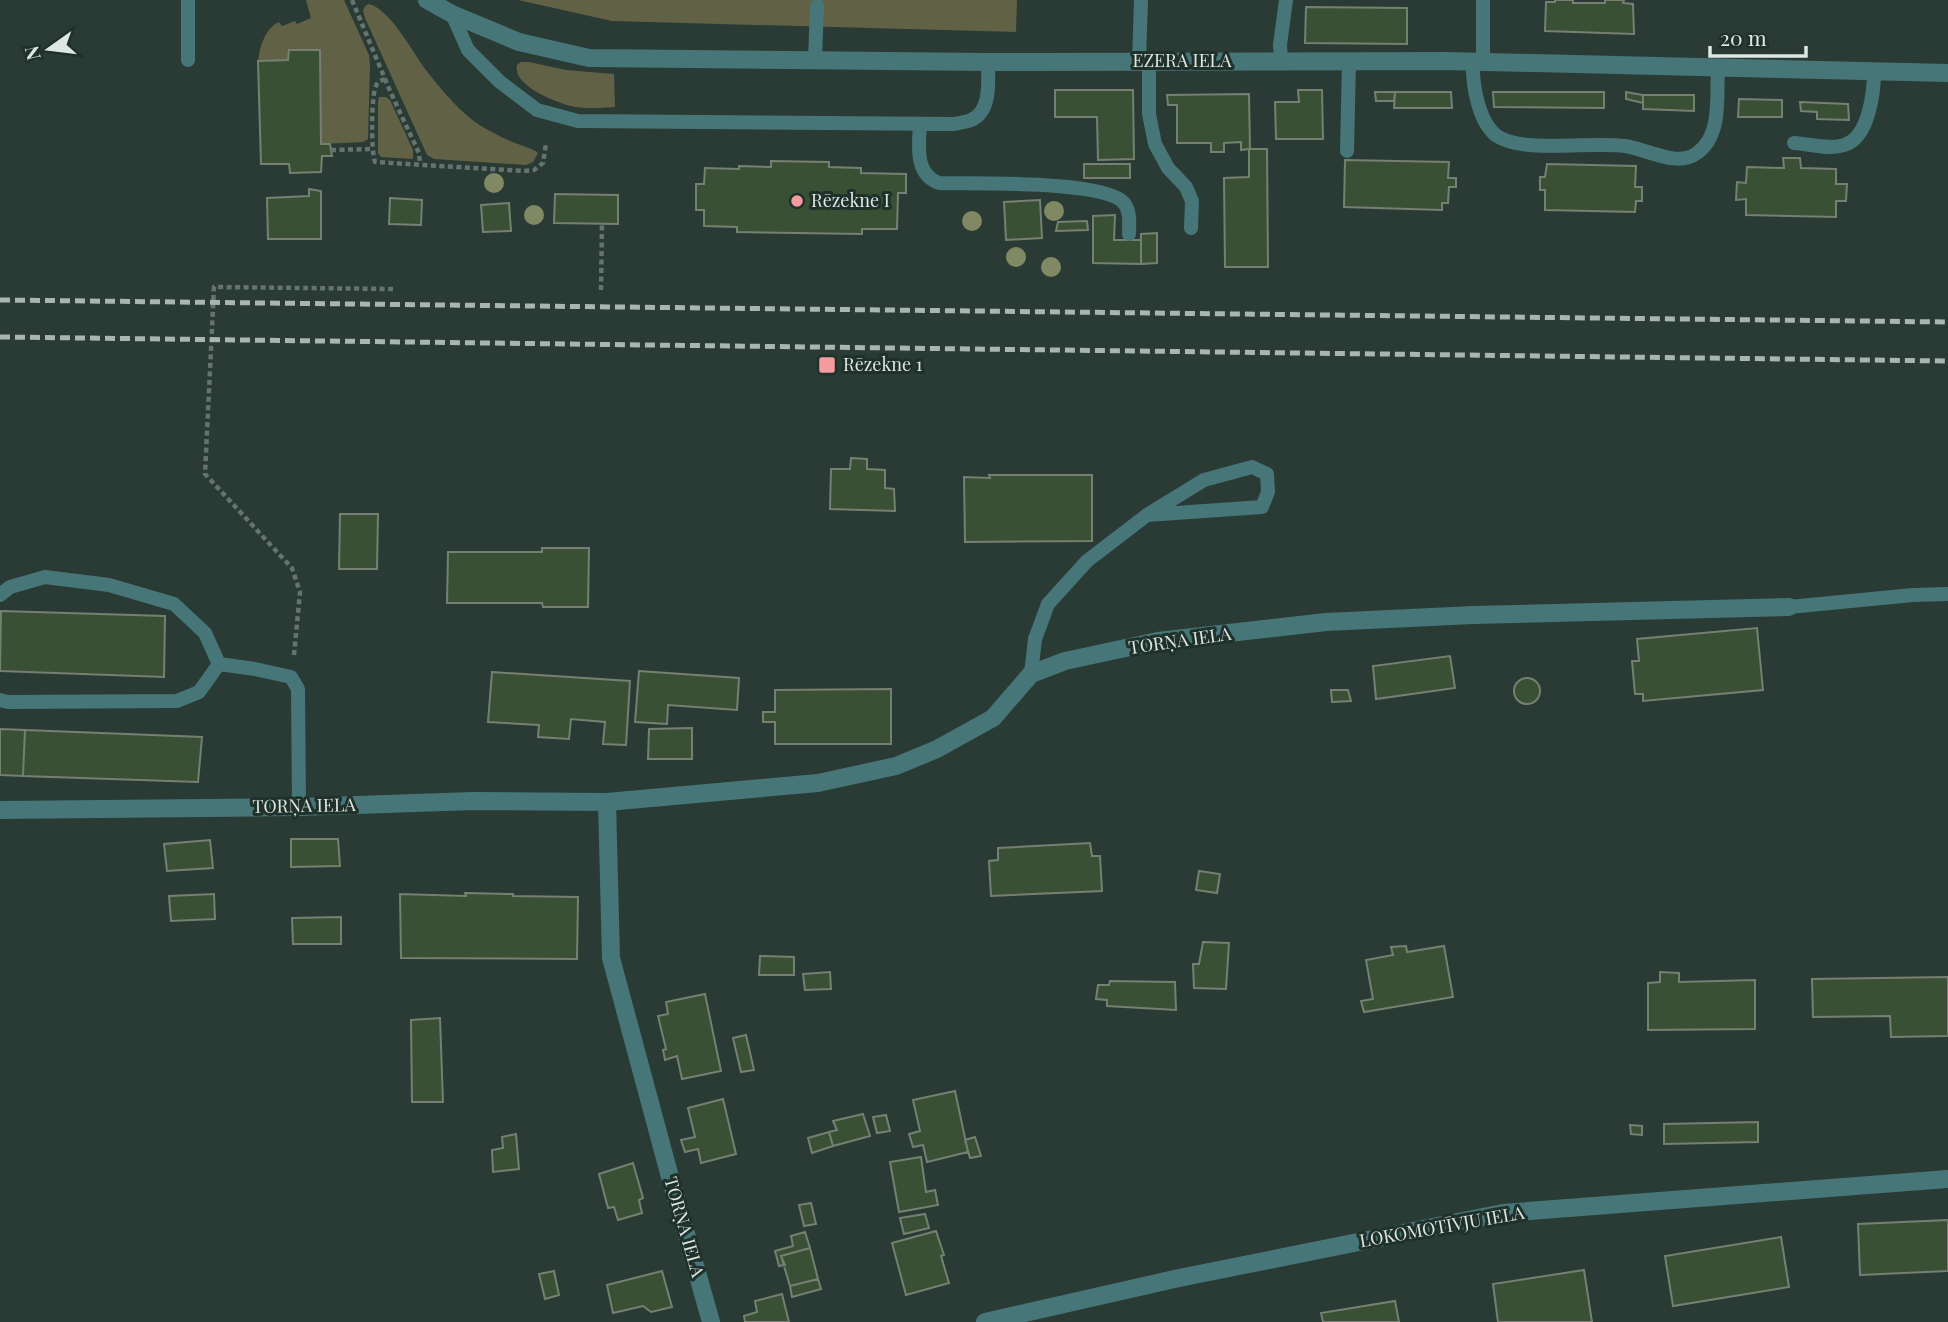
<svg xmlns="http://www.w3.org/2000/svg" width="1948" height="1322" viewBox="0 0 1948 1322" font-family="'Playfair Display',serif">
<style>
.green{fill:#616146}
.building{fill:#3a5034;stroke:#758072;stroke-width:2}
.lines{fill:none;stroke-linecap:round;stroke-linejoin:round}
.path{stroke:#65746e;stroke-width:4.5;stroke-dasharray:5 3.5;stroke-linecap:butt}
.service{stroke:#477679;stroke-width:14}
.minor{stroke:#477679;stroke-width:18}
.tertiary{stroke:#477679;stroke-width:18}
.rail{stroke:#a8b5b0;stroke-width:5;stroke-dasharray:10 5;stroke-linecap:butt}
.tree{fill:#808963}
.poi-dot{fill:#f49b9f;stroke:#1f312a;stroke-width:2.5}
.labels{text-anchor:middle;stroke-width:6;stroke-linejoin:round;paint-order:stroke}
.street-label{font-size:18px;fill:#dde7e3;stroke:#1f312a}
.poi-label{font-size:18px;fill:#dde7e3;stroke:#1f312a;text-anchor:start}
</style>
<rect width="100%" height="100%" fill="#293b34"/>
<path class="green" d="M306,0H344L369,55L370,66L368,139L363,142L321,144L320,50H289L288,60L258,61C260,47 265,28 279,22L282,26L295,21L297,24L311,18Z
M518,0H1017L1016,32L612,21Z
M369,4C392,10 414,56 429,74C445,94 465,118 488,130C498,135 508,141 518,144C525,147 532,148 538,153L533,162L526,165L434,159L427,155L365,18L363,11L365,6Z
M521,62H529L566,70L614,74L615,107C602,108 589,109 576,107C559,104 512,86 517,65Z
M379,97H386L390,100L413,150V159L381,157L378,153V101Z"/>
<path class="building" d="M1555,0H1573V3H1605V0H1624L1623,3L1633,4L1634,34L1545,31L1546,2H1555Z
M1306,7L1407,8V44L1305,43Z
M289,50H320L321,144H330L332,156H322L321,172L290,173L289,164H261L258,61L288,60Z
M1055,90H1133L1134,159L1098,160L1097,117H1055Z
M1298,90H1322L1323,139H1276L1275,102H1299Z
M1375,92H1395L1394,101H1376Z
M1395,92H1451L1452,108H1394Z
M1493,92H1604V108L1494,107Z
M1626,92L1643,95V103L1626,99Z
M1249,94L1250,149H1267L1268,267H1225L1224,178L1249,177V149L1241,150V142L1224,143V152H1211V143H1177V105H1168L1167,95Z
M1643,95H1694V111L1643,109Z
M1739,99L1782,100V117H1738Z
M1800,102L1848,104L1849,120L1817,119V112L1801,111Z
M1783,158H1800L1801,168L1836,169V184H1847L1846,201H1836V217L1746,215V199L1736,200L1737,182L1746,183L1747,167L1784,168Z
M1345,160L1449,162L1448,178H1456V187H1449L1448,203H1442V210L1344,207Z
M771,161L829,162V167L861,168V173L906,174V193H898L897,229H862V234L737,232V227L704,226V210H696V184H704L705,168L739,169V166L771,167Z
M1084,164H1130V178H1084Z
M1547,164L1636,166L1635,187H1642V201H1636L1635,212L1545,210V190H1540V177H1545Z
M309,189L321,191V239H268L267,198L309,196Z
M555,194L618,195V224L554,223Z
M390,198L422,200L421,225L389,224Z
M1040,200L1042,238L1006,240L1004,202Z
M509,203L511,231L483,232L481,205Z
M1115,215L1114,240H1141V264L1093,263V216Z
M1087,221L1088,230L1056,231L1058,222Z
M1157,233V263L1141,264V234Z
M851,458L867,459V469L885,470V488L894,489L895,511L830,509L831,469H850Z
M989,475H1092V541L965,542L964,477L990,478Z
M340,514H378L377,569H339Z
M542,548H589L588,607H543L542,603H447L448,552H542Z
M1,611L165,616L164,677L0,671Z
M1757,628L1763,690L1643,701V694H1635L1632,661H1639L1637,639Z
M1450,656L1455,688L1376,699L1373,666Z
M639,671L739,678L737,710L668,705L667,724L635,722Z
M492,672L630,681L626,745L603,744L605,722L571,719L569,739L538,737L539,725L488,722Z
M1514 691a13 13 0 1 1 26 0a13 13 0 1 1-26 0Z
M891,689V744H775V722H763V712H775V690Z
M1331,690H1348L1351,701L1332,702Z
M692,728V759H648L649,729Z
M0,729L25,730L23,776L0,775Z
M25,730L202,737L198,782L23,776Z
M291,839H338L340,866L291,867Z
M210,840L213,868L167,871L164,844Z
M1090,843L1092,856H1100L1102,891L991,896L989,861L998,860V848Z
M1199,871L1220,874L1217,893L1196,890Z
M465,893L513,894V896L578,897L577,959L401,958L400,894L466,896Z
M214,894L215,919L171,921L169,896Z
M341,917V944H293L292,918Z
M1203,942L1229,943L1226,989L1194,988L1193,964H1199Z
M1406,946L1407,952L1444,946L1453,997L1364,1012L1361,1001L1373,999L1366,960L1393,955L1391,947Z
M760,956L794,957V975H759Z
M830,972L831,989L805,990L803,974Z
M1660,972L1679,973V982L1755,980V1029L1648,1030V983L1660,982Z
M1948,977V1036L1891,1037L1890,1016L1813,1017L1812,979Z
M1110,981L1175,982L1176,1010L1107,1006V1000L1096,999L1098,985H1109Z
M705,994L721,1071L682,1079L677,1056L665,1060L663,1050L666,1049L658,1016L668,1014L666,1002Z
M440,1018L443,1102H412L411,1020Z
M746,1035L754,1070L741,1072L733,1038Z
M955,1091L968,1152L927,1162L923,1145L913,1147L909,1134L920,1131L913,1100Z
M723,1099L736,1154L701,1163L698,1149L685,1152L681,1140L695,1137L688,1108Z
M863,1114L870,1136L833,1146L829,1132L837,1130L833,1121Z
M886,1115L890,1131L877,1133L873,1117Z
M1758,1122V1142L1664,1144V1124Z
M1630,1125L1642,1126V1135L1631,1134Z
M829,1132L833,1146L812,1153L808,1138Z
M516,1134L519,1169L493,1172L492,1150L503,1148L502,1137Z
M975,1137L981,1156L970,1158L965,1140Z
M921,1157L926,1192L935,1190L938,1205L899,1212L890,1162Z
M633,1163L643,1198L639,1200L642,1213L618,1220L614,1207L608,1208L599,1174Z
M811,1203L816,1224L804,1226L799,1205Z
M925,1214L929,1228L904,1234L900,1218Z
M1948,1220V1271L1860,1275L1858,1224Z
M936,1231L944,1255L941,1256L949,1283L906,1295L892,1243Z
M805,1232L810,1248L781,1256L785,1265L779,1266L775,1251L793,1246L791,1236Z
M1781,1237L1789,1287L1673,1306L1665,1256Z
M810,1248L818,1279L790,1286L781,1256Z
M1584,1270L1592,1322H1498L1493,1284Z
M554,1271L559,1295L545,1299L539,1274Z
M662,1271L672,1307L651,1312L643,1306L613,1313L607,1285Z
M818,1279L821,1289L792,1297L790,1286Z
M782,1294L789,1322H745L744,1316L757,1312L755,1301Z
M1395,1301L1399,1322H1323L1321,1313Z"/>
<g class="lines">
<path class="path" d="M352,0L390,91L419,153L420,164
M385,79C380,81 378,81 376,86C371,95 371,152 375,162L523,171L534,170L543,163L546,144
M331,150L372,149
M601,290L602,224
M294,655L300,592L292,568L205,474L214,287L393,289"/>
<path class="service" d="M452,14L468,50L500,82L537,110L578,121L954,124C959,123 966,122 971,120C992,111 988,80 988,62
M188,60V0
M815,60L817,6
M1139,61L1141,0
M1149,61V114L1155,144L1168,168L1186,187L1192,201L1191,228
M1281,61L1280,45L1286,0
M1473,62C1472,83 1478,122 1497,136C1524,154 1592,141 1625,146C1647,149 1677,168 1697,153C1723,135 1716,94 1718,67
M1483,62V0
M920,124C919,145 914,174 939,183C973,184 1105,180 1124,203C1131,212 1129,224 1129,234
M1794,143C1809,144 1830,150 1844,145C1869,138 1874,92 1874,71
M1347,151L1349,61
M0,595L10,587L45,577L109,585L174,604L205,633L219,664
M1789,607L1913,595L1948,594
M219,664L255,669L291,677L298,689L299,807
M1031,674L1035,639L1048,604L1087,561L1147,515L1262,507L1268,492L1267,474L1252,467L1204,480L1147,515
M0,700L8,702L177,701L199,692L219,664"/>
<path class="minor" d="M427,0L452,14L519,42L589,58L988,62L1446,61L1948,73"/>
<path class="tertiary" d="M607,802L611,958L670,1177L711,1322
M0,810L299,807L473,801L607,802L818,783L896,766L937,749L993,718L1031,674L1065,661L1158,641L1326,622L1473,615L1789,607
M985,1322L1179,1278L1503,1213L1948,1179"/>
<path class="rail" d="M0,300L1948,322
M0,337L1948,361"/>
</g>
<g class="tree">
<circle cx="494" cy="183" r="10"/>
<circle cx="1054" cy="211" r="10"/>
<circle cx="534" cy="215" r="10"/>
<circle cx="972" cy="221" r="10"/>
<circle cx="1016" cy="257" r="10"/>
<circle cx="1051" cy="267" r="10"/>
</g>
<g class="poi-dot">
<circle cx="797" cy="201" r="7"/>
<rect x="818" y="356" width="18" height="18" rx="3.5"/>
</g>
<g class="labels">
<g class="street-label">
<text x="1182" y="67">EZERA IELA</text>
<text transform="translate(1180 641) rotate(-8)" y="6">TORŅA IELA</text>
<text transform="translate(304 806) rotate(-1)" y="6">TORŅA IELA</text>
<text transform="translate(684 1227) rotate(74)" y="6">TORŅA IELA</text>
<text transform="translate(1442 1227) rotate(-10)" y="6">LOKOMOTĪVJU IELA</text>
</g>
<g class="poi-label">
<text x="811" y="207">Rēzekne I</text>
<text x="843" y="371">Rēzekne 1</text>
</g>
</g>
<g transform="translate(49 49) rotate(256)" stroke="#1f312a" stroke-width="5" paint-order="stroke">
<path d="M0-5L12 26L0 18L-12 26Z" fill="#dde7e3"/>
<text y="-10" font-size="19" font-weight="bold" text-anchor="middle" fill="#dde7e3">N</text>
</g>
<path d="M1710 46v10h96v-10" fill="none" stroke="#dde7e3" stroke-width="3.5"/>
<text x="1720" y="46" font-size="21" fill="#dde7e3" stroke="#1f312a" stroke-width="5" paint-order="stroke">20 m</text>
</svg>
